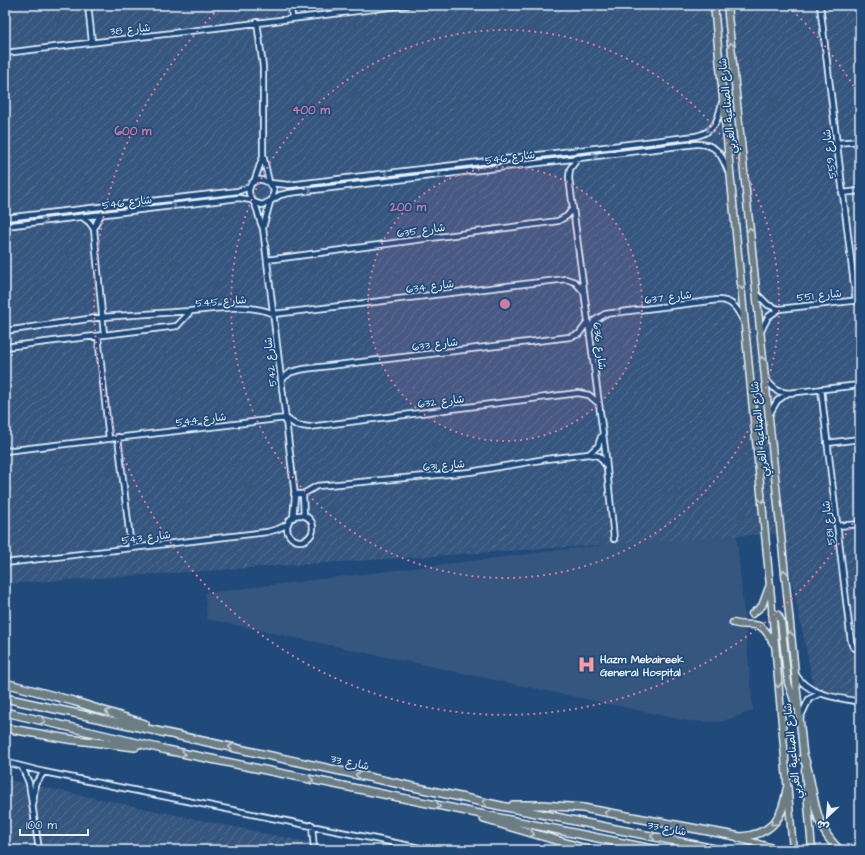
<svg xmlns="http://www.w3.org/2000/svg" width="865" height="855" viewBox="0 0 865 855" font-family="'Architects Daughter','Playpen Sans Arabic',sans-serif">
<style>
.built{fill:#36577f}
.industrial{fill:url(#industrial-furrows)}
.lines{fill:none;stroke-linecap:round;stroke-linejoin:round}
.minor-casing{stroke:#e8f1f8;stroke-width:8}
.major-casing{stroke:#e8f1f8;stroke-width:9}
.highway-casing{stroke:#e8f1f8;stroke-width:10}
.minor{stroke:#1f4a7a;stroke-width:4.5}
.major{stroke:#6c7e84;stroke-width:6}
.highway{stroke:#6c7e84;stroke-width:7}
.oneway{stroke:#c3ced5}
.oneway2{stroke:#6f8dac}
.ring{fill:none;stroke:#d37aa2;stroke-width:2;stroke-dasharray:2 4}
.labels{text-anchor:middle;stroke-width:3.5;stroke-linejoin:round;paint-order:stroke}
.street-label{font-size:11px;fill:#e8f1f8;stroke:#1f4a7a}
.poi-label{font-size:11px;font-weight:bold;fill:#e8f1f8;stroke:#1f4a7a;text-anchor:start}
.centre{fill:#d37aa2;stroke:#1f4a7a;stroke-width:2}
.ring-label{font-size:12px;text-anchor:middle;font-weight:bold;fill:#d37aa2;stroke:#1f4a7a;stroke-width:3.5;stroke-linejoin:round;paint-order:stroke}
</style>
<defs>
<pattern id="industrial-furrows" width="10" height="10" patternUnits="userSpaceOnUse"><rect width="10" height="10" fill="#36577f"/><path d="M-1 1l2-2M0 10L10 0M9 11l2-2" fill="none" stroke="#537092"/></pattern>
</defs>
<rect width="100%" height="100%" fill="#1f4a7a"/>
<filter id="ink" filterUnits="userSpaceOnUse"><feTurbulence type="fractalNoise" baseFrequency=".025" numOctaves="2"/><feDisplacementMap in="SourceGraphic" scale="8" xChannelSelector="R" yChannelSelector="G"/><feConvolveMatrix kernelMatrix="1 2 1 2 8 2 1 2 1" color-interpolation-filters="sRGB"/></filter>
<g filter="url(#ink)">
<path class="built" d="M736,529L753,711L720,722L689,721L207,619L205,593Z"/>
<path class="industrial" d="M5,5H860V699L814,688L782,533L5,584Z
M5,779L157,811L346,850H5Z"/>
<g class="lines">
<defs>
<path id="minor" d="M88,5L92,42
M291,5L292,18
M820,5L856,301
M257,22L263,67V155L269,182
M5,53L407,5
M836,143L860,141
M578,158L570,169L569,178L605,449L614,539
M254,182L262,159
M270,183L289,185L696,136C715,132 718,120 722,103
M842,193L860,191
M272,200L280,195L289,193L696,144C716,143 722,155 728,171
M254,202L262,205L272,200L274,190C269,178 251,175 249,190C248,197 254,201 256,207C259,214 259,221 263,228L295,496L293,518
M102,214L97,221L94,229L104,335
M82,217L89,222L94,229
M5,218L238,191L250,187
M5,226L239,198L251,200
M263,228L270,202
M267,260L558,221L567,216L573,208
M757,294L768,305L779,309L860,300
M5,331L102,317L191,311
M590,331L594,321L605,314L718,300C732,300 737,308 743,320
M761,331L768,317L779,309
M98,336L109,439
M5,347L177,326L191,311C219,309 247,303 274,314L566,279L575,282L584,292
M765,379L777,391L788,393L860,385
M281,380L291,372L304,369L570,337L579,334L587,323
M821,389L851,642L853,647L860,650
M769,415L777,401L788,393
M118,437L131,548
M827,443L860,439
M5,451L286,418L296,425L309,427L578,393L589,395L597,402
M589,454L598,446L601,437
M294,494H303L304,516
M303,494L317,486L470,472L546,459L589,454L599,456L605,464
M287 528a13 13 0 1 1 26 0a13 13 0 1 1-26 0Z
M837,526L860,524
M5,563L267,532L278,529L288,524
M796,675C809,696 837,697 860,702
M801,716L809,699L821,693
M5,762L44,772L430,850
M22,767L29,783L39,850
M33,805L35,784L44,772
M312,825L314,850"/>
<path id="major" d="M714,5L770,586L793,850
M727,5L804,761
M772,613L778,615L781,621L788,683L796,706
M752,614L762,606L769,587
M733,623C755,629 759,616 773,643
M805,770L812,850
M738,838L779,850"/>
<path id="highway" d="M5,683L73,701L145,724
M5,698L501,806L720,850
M5,712L167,750L657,850
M5,728L68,739L135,747
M804,757C815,789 811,826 840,850
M513,805H543L583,808L741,837C772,834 783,818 787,789
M484,819L590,850"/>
</defs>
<use href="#minor" class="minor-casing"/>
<use href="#major" class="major-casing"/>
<use href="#highway" class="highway-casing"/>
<use href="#minor" class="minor"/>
<use href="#major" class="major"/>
<use href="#highway" class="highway"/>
</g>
<defs><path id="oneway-chevron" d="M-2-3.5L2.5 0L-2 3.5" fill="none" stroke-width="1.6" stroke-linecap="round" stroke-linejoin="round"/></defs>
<g class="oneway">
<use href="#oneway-chevron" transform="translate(731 45) rotate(-96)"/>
<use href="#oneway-chevron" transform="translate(750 230) rotate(-96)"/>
<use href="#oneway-chevron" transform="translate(742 287) rotate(85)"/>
<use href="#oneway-chevron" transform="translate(762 359) rotate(-96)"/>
<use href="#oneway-chevron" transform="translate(762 500) rotate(85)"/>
<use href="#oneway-chevron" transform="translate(784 572) rotate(-96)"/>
<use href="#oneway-chevron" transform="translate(790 634) rotate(-96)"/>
<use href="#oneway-chevron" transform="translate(778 685) rotate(85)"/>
<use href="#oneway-chevron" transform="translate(108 712) rotate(-162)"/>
<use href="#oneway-chevron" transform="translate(43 721) rotate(13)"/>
<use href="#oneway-chevron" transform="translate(231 747) rotate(-168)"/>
<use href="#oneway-chevron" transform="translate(183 754) rotate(12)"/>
<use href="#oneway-chevron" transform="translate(358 775) rotate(-168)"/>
<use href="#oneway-chevron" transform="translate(311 780) rotate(12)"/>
<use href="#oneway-chevron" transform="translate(485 802) rotate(-168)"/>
<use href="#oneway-chevron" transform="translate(438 806) rotate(12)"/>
<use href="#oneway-chevron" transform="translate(607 813) rotate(-169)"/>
<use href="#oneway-chevron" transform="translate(773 823) rotate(138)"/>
<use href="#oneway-chevron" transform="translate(532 834) rotate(16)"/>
<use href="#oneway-chevron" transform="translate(653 836) rotate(-169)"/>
</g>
<g class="oneway2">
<use href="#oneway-chevron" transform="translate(709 130) rotate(143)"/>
<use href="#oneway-chevron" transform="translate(595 156) rotate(-7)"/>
<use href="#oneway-chevron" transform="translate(387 173) rotate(173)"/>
<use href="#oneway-chevron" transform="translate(438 175) rotate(-7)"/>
<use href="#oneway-chevron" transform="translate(309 190) rotate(-7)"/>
<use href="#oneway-chevron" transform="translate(173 206) rotate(-7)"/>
<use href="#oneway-chevron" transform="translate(44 221) rotate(-7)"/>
<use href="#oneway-chevron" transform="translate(618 312) rotate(-7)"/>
</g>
</g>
<circle cx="505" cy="304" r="137" fill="#d37aa2" fill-opacity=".12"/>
<g class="ring">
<circle cx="505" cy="304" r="137"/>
<circle cx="505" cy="304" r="274"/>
<path d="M859 513A411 411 0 1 1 222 6M788 6A411 411 0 0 1 859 95"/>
</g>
<defs>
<symbol id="hospital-bare" viewBox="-9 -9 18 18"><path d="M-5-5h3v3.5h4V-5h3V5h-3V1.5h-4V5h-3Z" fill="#ff9aa2" stroke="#1f4a7a" stroke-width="2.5" paint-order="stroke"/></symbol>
</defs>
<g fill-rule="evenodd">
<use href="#hospital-bare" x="574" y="652" width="25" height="25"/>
</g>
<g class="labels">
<g class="street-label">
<text transform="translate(130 29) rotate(-6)" y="4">شارع 38</text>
<text transform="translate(727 106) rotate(-96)" y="4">شارع الصناعية الغربي</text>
<text transform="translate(829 154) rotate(-97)" y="4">شارع 559</text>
<text transform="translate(510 157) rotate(-7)" y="4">شارع 546</text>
<text transform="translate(127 202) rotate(-7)" y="4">شارع 546</text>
<text transform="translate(421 230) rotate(-8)" y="4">شارع 635</text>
<text transform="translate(430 286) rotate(-7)" y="4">شارع 634</text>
<text transform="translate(819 295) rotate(-6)" y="4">شارع 551</text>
<text transform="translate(668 297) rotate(-7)" y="4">شارع 637</text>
<text transform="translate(221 301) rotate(-4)" y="4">شارع 545</text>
<text transform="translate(435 344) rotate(-7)" y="4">شارع 633</text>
<text transform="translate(600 346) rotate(83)" y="4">شارع 636</text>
<text transform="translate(270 362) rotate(-96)" y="4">شارع 542</text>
<text transform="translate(441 401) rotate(-7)" y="4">شارع 632</text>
<text transform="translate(201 419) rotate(-7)" y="4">شارع 544</text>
<text transform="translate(759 429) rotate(-96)" y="4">شارع الصناعية الغربي</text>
<text transform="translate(444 465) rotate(-5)" y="4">شارع 631</text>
<text transform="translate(828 523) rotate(-97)" y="4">شارع 581</text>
<text transform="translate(146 537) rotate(-7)" y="4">شارع 543</text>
<text transform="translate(792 751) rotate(-96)" y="4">شارع الصناعية الغربي</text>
<text transform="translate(350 762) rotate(12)" y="4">شارع 33</text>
<text transform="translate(667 828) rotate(11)" y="4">شارع 33</text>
</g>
<g class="poi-label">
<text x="600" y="663">Hazm Mebaireek<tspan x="600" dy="13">General Hospital</tspan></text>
</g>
</g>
<circle cx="505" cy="304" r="6" class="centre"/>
<g class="ring-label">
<text x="311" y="114">400 m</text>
<text x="133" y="135">600 m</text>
<text x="408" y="211">200 m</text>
</g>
<rect width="865" height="855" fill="none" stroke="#1f4a7a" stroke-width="20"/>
<rect x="10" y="10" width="845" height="835" fill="none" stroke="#e8f1f8" stroke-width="1.5" filter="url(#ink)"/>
<g transform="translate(827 817) rotate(206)" stroke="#1f4a7a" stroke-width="3" paint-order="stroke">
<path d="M0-3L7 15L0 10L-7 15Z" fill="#e8f1f8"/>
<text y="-6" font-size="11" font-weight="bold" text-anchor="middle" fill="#e8f1f8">ش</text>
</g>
<path d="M20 829v6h68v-6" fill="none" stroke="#e8f1f8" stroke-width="2"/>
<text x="26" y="829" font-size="12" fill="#e8f1f8" stroke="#1f4a7a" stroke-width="3" paint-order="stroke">100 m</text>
</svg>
